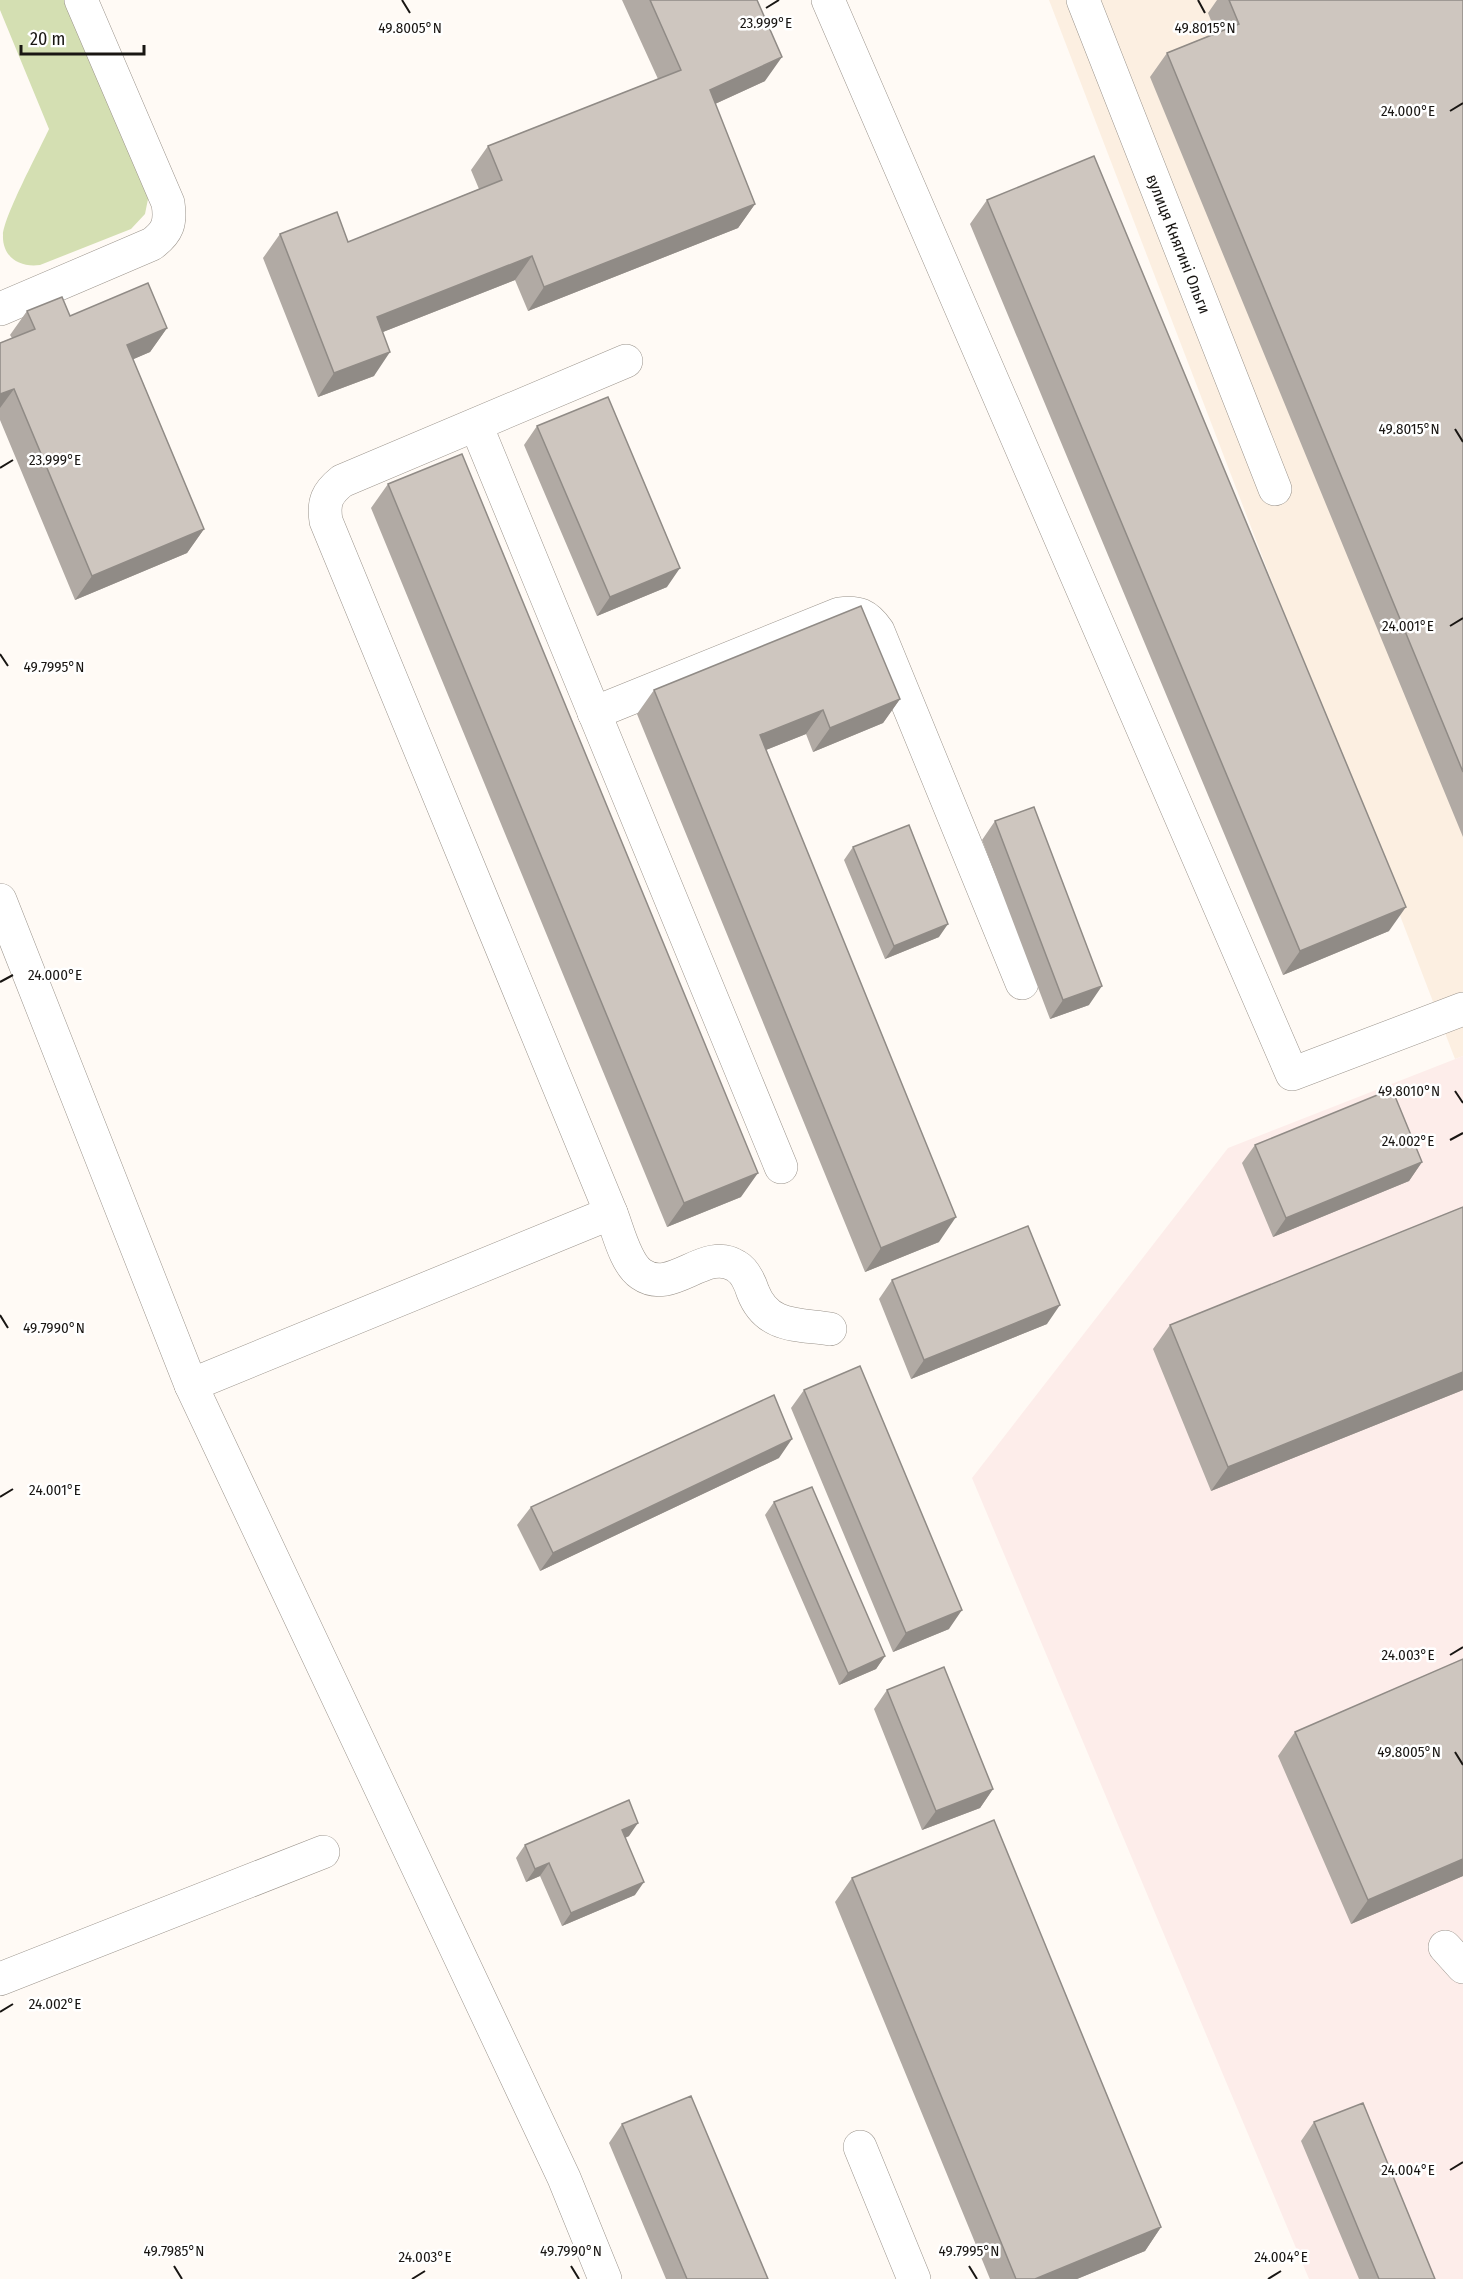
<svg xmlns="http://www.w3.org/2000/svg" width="1463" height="2279" viewBox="0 0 1463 2279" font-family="'Fira Sans Condensed',sans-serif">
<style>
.built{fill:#fcefe1}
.industrial{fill:#fdedea}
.green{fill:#d4dfb2}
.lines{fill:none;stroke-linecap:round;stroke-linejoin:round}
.minor-casing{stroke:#9b948c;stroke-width:34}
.minor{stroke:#fff;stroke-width:33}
.wall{fill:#b1aaa4}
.shaded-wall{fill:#908b86}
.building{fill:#cec6bf;stroke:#908b86;stroke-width:1.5}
.ticks{fill:none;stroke:#191613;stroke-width:2}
.labels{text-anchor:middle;stroke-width:5;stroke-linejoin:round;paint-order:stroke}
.street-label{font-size:16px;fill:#191613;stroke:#fff}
.ticks-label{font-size:15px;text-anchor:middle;fill:#191613;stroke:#fff;stroke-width:5;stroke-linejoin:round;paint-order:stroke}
</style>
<rect width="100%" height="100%" fill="#fffaf5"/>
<path class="built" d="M1049,0H1463V1056L1455,1059Z"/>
<path class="industrial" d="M1463,1056V2279H1309L972,1478L1228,1148Z"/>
<path class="green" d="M0,0H70L149,194L145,214L131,229L40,265C20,268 2,257 3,235C4,216 39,151 49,129L0,10Z"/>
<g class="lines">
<defs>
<g id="minor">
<path d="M828,0L1292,1074L1463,1009"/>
<path id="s1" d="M1083,0L1275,489"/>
<path d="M0,309L152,244C168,232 171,223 168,203L81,0"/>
<path d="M476,425L781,1167"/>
<path d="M594,713L839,614C858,611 867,615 878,631L1022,983"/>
<path d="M0,900L191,1385L564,2178L605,2279"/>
<path d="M611,1213C618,1230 625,1263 641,1274C672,1296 705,1246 736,1266C745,1271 750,1283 753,1292C767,1328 797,1324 830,1329"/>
<path d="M191,1385L611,1213L326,521C323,502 327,493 342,481L626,361"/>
<path d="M1445,1947L1463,1967"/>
<path d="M0,1979L323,1852"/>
<path d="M860,2147L914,2279"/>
</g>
</defs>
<use href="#minor" class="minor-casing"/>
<use href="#minor" class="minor"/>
</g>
<path class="wall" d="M622,0H757L765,81L715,104L755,204L738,228L528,311L515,280L383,332L374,376L318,397L263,258L280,234L348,242L479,189L471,170L488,146L658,79Z
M1217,0H1463V837L1150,77L1167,53L1216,33L1208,13Z
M987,200L1389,931L1283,975L970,224Z
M27,311L167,328L150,352L133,359L204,529L187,553L75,600L0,420V343L12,338L10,335Z
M537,426L667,587L597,616L524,445Z
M388,484L741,1197L667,1227L371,508Z
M654,690L900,699L883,723L813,752L806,734L766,750L939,1242L865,1272L637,714Z
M995,821L1089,1005L1050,1019L982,840Z
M853,847L939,937L885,959L844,860Z
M1255,1145L1422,1162L1409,1181L1273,1237L1242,1163Z
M1463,1207V1390L1211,1491L1153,1349L1170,1325Z
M892,1280L1047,1324L911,1379L879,1299Z
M804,1390L949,1629L893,1652L791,1408Z
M779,1458L540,1571L517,1525L531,1507Z
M774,1502L885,1656L876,1669L839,1685L765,1515Z
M1463,1659V1876L1351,1924L1278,1756L1295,1732Z
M887,1690L993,1789L980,1808L922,1830L874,1709Z
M629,1836L625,1838L635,1895L562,1926L540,1876L526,1882L516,1858L525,1845Z
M852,1878L1161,2227L1145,2251L1077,2279H990L835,1902Z
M1314,2122L1435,2279H1359L1301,2141Z
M622,2124L768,2279H666L609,2143Z"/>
<path class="shaded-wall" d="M782,57L765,81L693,114L710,90Z
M755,204L738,228L528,311L544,287Z
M532,256L515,280L360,341L377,317Z
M167,328L150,352L111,369L127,345Z
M390,352L374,376L318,397L334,373Z
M14,389L0,408V394Z
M204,529L187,553L75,600L92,576Z
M680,568L667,587L597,616L610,597Z
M900,699L883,723L813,752L830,728Z
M823,710L806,734L743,759L760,735Z
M1406,907L1389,931L1283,975L1300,951Z
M948,924L939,937L885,959L894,946Z
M1102,986L1089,1005L1050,1019L1063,1000Z
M1422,1162L1409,1181L1273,1237L1286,1218Z
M758,1173L741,1197L667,1227L684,1203Z
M956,1217L939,1242L865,1272L881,1248Z
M1060,1305L1047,1324L911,1379L924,1360Z
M1463,1372V1390L1211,1491L1228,1467Z
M792,1439L779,1458L540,1571L553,1553Z
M962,1610L949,1629L893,1652L906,1633Z
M885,1656L876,1669L839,1685L848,1673Z
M993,1789L980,1808L922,1830L936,1811Z
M638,1823L629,1836L613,1843L622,1830Z
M1463,1859V1876L1351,1924L1368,1900Z
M549,1863L540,1876L526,1882L535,1869Z
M644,1882L635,1895L562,1926L571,1913Z
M1161,2227L1145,2251L1077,2279H1035Z"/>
<path class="building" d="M650,0H757L782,57L710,90L755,204L544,287L532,256L377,317L390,352L334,373L280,234L337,212L348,242L502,180L488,146L681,70Z
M1229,0H1463V772L1167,53L1239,24Z
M1094,156L1406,907L1300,951L987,200Z
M148,283L167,328L127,345L204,529L92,576L14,389L0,394V343L35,329L27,311L62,297L70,316Z
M608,397L680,568L610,597L537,426Z
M462,454L758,1173L684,1203L388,484Z
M861,606L900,699L830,728L823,710L760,735L956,1217L881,1248L654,690Z
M1034,807L1102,986L1063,1000L995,821Z
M909,825L948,924L894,946L853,847Z
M1392,1089L1422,1162L1286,1218L1255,1145Z
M1463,1207V1372L1228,1467L1170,1325Z
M1028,1226L1060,1305L924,1360L892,1280Z
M860,1366L962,1610L906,1633L804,1390Z
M774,1395L792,1439L553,1553L531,1507Z
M812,1487L885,1656L848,1673L774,1502Z
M1463,1659V1859L1368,1900L1295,1732Z
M944,1667L993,1789L936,1811L887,1690Z
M629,1800L638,1823L622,1830L644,1882L571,1913L549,1863L535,1869L525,1845Z
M994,1820L1161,2227L1035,2279H1016L852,1878Z
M691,2096L768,2279H687L622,2124Z
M1363,2103L1435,2279H1379L1314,2122Z"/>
<path class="ticks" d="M402,0L410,13M1198,0L1205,13M766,8L779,0M1450,111L1463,103M1455,429L1463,442M0,468L13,460M1450,626L1463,618M0,654L8,666M0,982L13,975M1455,1091L1463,1103M1450,1140L1463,1133M0,1315L8,1328M0,1497L13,1489M1450,1655L1463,1647M1455,1752L1463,1765M0,2012L13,2004M1450,2170L1463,2162M174,2266L182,2279M571,2266L579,2279M969,2266L977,2279M412,2279L425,2271M1268,2279L1281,2271"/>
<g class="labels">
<g class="street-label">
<text dy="6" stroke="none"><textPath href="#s1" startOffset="262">вулиця Княгині Ольги</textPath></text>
</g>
</g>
<g class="ticks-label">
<text x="766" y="28">23.999°E</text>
<text x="410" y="33">49.8005°N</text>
<text x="1205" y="33">49.8015°N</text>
<text x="1408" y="116">24.000°E</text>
<text x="1409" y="434">49.8015°N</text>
<text x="55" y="465">23.999°E</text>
<text x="1408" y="631">24.001°E</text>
<text x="54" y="672">49.7995°N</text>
<text x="55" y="980">24.000°E</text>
<text x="1409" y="1096">49.8010°N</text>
<text x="1408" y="1146">24.002°E</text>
<text x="54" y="1333">49.7990°N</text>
<text x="55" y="1495">24.001°E</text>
<text x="1408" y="1660">24.003°E</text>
<text x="1409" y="1757">49.8005°N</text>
<text x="55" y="2009">24.002°E</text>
<text x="1408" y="2175">24.004°E</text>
<text x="174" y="2256">49.7985°N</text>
<text x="571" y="2256">49.7990°N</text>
<text x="969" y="2256">49.7995°N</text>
<text x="425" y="2262">24.003°E</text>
<text x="1281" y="2262">24.004°E</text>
</g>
<path d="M21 45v9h123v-9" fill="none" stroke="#191613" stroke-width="3"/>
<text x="30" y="45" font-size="18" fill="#191613" stroke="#ffffff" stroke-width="4.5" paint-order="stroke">20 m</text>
</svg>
